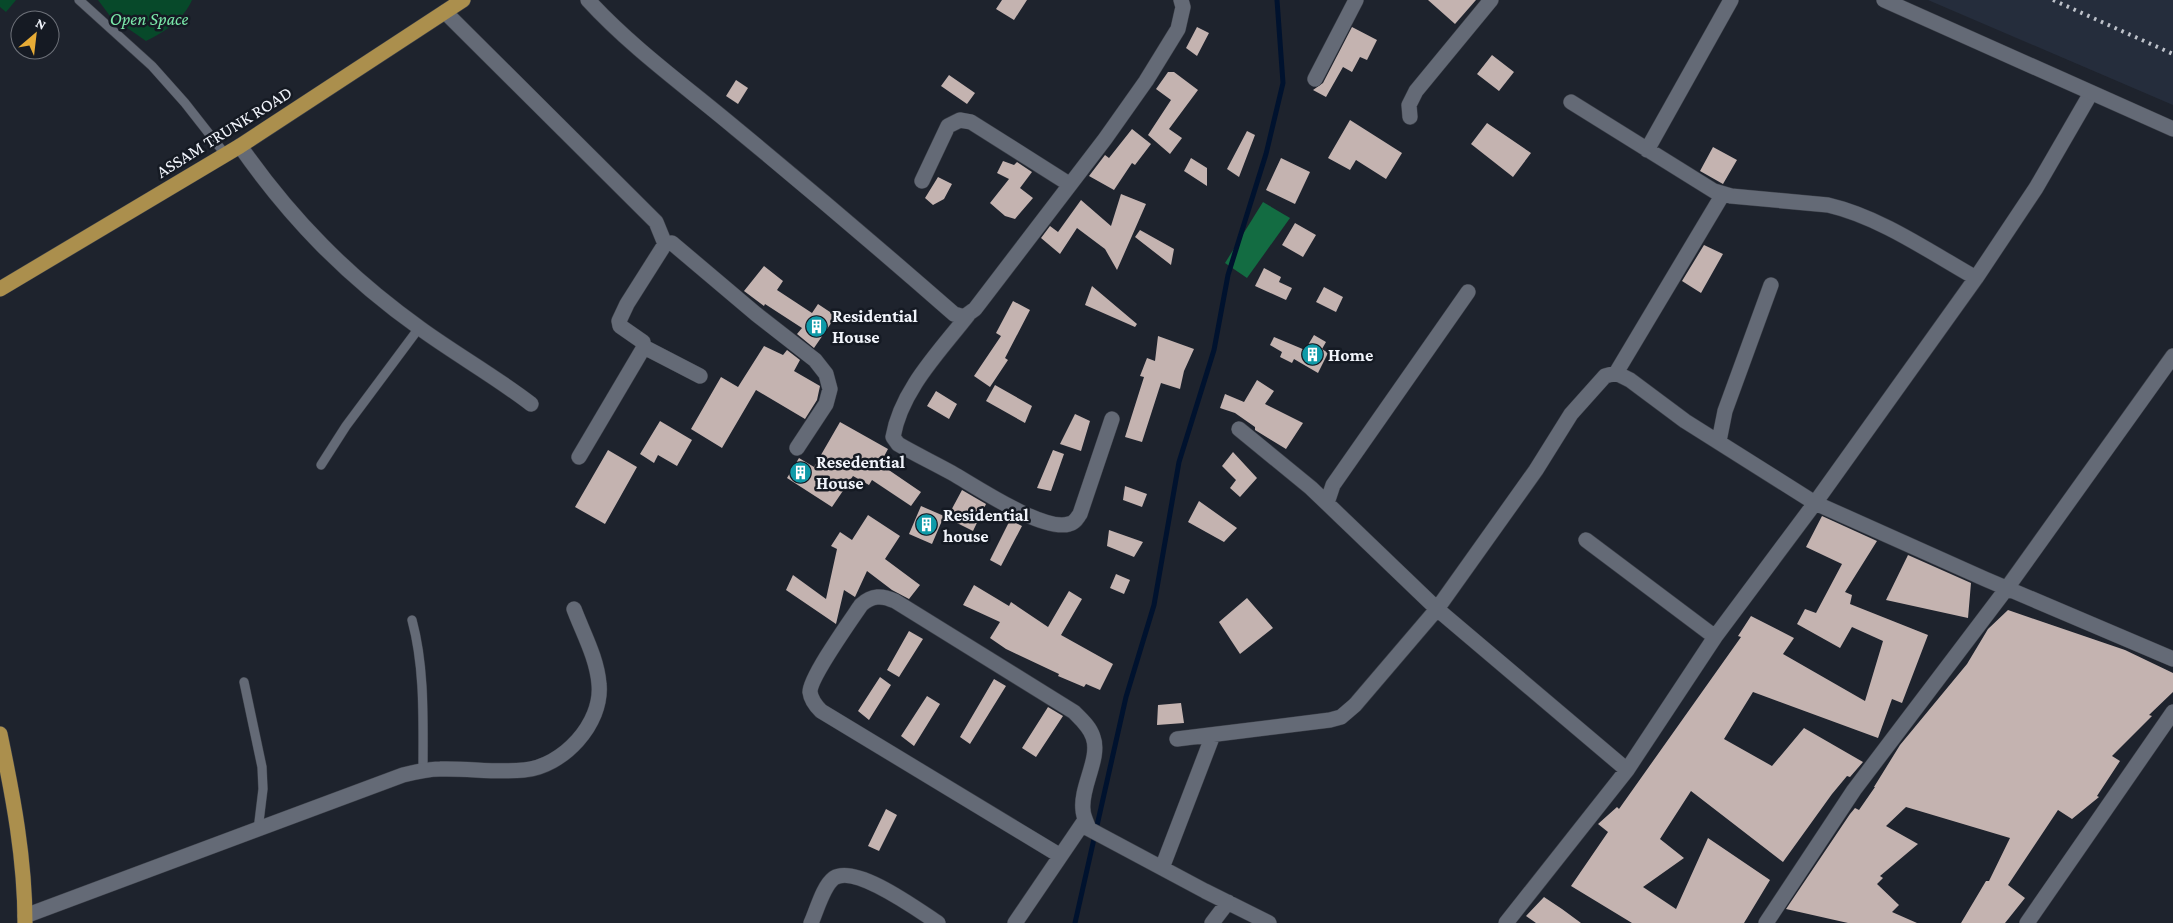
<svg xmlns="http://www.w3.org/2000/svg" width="2173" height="923" viewBox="0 0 2173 923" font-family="'Crimson Pro',serif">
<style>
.built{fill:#252d3c}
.green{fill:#07492a}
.forest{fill:#136c42}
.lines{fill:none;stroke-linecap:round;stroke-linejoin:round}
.stream{stroke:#00122e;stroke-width:5}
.building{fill:#c4b3b0}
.lane-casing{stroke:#3b3f48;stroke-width:10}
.street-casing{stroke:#3b3f48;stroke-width:16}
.secondary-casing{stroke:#3b3f48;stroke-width:16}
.primary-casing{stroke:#3b3f48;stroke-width:16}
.lane{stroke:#646a76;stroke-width:9}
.street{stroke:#646a76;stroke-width:15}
.secondary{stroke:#646a76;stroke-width:15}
.primary{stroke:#ab8f4d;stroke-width:15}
.rail{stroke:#bec2ca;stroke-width:4;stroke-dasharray:2.5 5;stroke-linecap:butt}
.labels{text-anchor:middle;stroke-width:5;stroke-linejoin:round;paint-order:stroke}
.park-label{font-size:18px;font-style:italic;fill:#7ae8a9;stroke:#151a23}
.street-label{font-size:18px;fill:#f1f4fb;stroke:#151a23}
.poi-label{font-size:18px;font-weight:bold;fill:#f1f4fb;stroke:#151a23;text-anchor:start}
</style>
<rect width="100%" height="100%" fill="#1e232d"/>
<path class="built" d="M1928,0H2173V105Z"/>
<path class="green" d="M0,0H16L6,12L0,7Z
M98,0H192C183,20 165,32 146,41L110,16Z"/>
<path class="forest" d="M1263,202L1290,218L1247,278L1225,263Z"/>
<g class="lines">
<path class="stream" d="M1075,923L1126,697L1154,605L1179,462L1214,350L1228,275L1266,154L1283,83L1277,0"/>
</g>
<path class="building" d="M1002,0H1027L1014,20L996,9Z
M1428,0H1476L1455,24Z
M1197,27L1209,33L1197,56L1186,48Z
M1352,27L1377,40L1367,60L1360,57L1352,72L1343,67L1326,97L1313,90L1323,83Z
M1492,55L1514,72L1499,91L1477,74Z
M1168,72H1174L1198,90L1169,129L1182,138L1170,154L1148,135L1171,100L1156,89Z
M949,75L975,93L967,104L941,86Z
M736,80L748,88L738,104L726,96Z
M1350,120L1402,153L1386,179L1356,160L1350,170L1328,158Z
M1487,123L1531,153L1513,177L1471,144Z
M1132,129L1151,144L1135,165L1132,163L1114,190L1089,176L1105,155L1109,158Z
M1247,131L1255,135L1239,177L1227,169Z
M1713,147L1737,160L1723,184L1700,171Z
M1191,158L1207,168V186L1184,171Z
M1281,158L1310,172L1295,204L1266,190Z
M1003,161L1014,165L1017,162L1032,172L1020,188L1033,198L1015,219L1005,216L990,203L1009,179L997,173Z
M938,177L952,184L944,199L933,205L925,198Z
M1121,194L1146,204L1117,270L1105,249L1077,228L1060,254L1041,238L1050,226L1058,232L1081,200L1111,226Z
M1295,223L1316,235L1303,257L1282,245Z
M1140,230L1174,249L1171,265L1135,237Z
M1704,245L1723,254L1701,293L1682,281Z
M764,266L783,281L777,290L812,313L818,304L836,316L814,348L797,334L802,328L765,304L764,306L744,291Z
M1264,268L1281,277L1279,282L1292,288L1286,300L1255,286Z
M1092,286L1137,324L1135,327L1085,305Z
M1324,287L1343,297L1336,312L1316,302Z
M1013,301L1030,310L1005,358L1008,360L990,387L974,376L1001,336L996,333Z
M1314,335L1326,342L1322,349L1328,353L1318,373L1294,359L1292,363L1280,357L1282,352L1270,345L1274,337L1305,350Z
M1158,336L1194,349L1184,371L1180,389L1161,383L1142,442L1125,437L1144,377L1140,376L1147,358L1155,361Z
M764,346L783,355L787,350L800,360L794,371L820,386L817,400L805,419L756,390L722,448L691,429L721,377L738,387Z
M1257,380L1274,391L1265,404L1303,423L1286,449L1255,430V427L1235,413L1220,408L1225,394L1244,402Z
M995,385L1032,406L1025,423L986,401Z
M936,391L957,404L949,419L927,406Z
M1075,414L1090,421L1081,451L1060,444Z
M660,421L692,440L677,466L658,455L654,463L640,454Z
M840,422L888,449L880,464L921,492L911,506L872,480L869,485L853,476L832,507L787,478L799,458L814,467Z
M608,450L637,467L605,524L575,507Z
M1053,450L1064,454L1051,491L1037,488Z
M1233,452L1257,478L1240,497L1230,488L1236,480L1222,466Z
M1125,486L1147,494L1142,507L1123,500Z
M962,490L986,504L973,531L947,518Z
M1199,501L1237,528L1224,542L1188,522Z
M921,506L944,516L932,544L909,534Z
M868,515L900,536L885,559L920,585L909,599L892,590L867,571L855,597L844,590L836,624L786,590L793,575L826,599L837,549L831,546L840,532L852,540Z
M1822,516L1877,541L1845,592L1852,595L1850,604L1928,635L1902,703L1892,699L1878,738L1753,692L1724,739L1772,766L1804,728L1863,762L1850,777L1847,776L1832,794L1783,862L1691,791L1660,839L1684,858L1643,887L1676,909L1708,838L1770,880L1744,923H1632L1571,886L1608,832L1598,824L1617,807L1619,809L1741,637L1738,636L1751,616L1794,638L1783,654L1865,701L1883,641L1852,627L1840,648L1797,624L1805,609L1816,613L1842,564L1806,547Z
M1010,520L1022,526L1001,566L990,560Z
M1109,530L1143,542L1134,557L1107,546Z
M1908,555L1971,583L1968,618L1886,600Z
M1116,574L1130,580L1124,594L1110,588Z
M974,585L1009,606L1011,602L1048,627L1069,591L1082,599L1061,635L1113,664L1100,690L1086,684L1084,687L1058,676L1059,674L1006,649L990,638L1000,622L963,605Z
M1247,598L1273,628L1240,654L1219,622Z
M2008,610L2125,650L2173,673V692L2149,715L2152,716L2112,756L2120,761L2097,796L2099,797L2072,819L2058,810L2008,885L2025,898L2005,923H1961L1986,881H1989L2010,838L1906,807L1886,826L1918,844L1880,876L1883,878L1877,884L1899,905L1892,912L1917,923H1848L1786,909L1850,814L1855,808L1859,810L1875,787H1874L1900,745L1967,664L1988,629Z
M909,631L923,639L899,677L887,670Z
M880,677L891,685L869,720L858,711Z
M994,679L1006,686L970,744L960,737Z
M927,696L940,704L914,746L901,736Z
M1181,703L1184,723L1157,725L1158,705Z
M1048,707L1063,716L1036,757L1022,748Z
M886,809L897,815L879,851L868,846Z
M1544,897L1562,909L1581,923H1536L1526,916Z"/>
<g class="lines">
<defs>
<path id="lane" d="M79,0L152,66L185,103L225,154
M321,465L346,426L419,328
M412,620C425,668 423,721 423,770
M244,682L262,767L263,789L258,830"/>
<path id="street" d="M588,0C631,47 685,86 734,127C808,188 882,251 954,314L964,317L975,309L1105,139L1146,81L1178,29L1183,7L1181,0
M445,12L656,222L665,244L627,304L619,321L620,326L643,342L644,347L579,457
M1315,79L1356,0
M1571,102L1714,191L1731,196L1828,205C1880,217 1930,252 1976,278
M1410,117L1409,105L1416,91L1491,0
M240,146C291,219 348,277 421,329C457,355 496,377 531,404
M1647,150L1731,0
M922,181L948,126L960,120L971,122L1069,184
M665,244L672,243L756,314L815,360L826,374L830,389L826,404L797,448
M968,315C940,351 901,390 893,437L898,444C915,454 934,463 952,473C975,486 1043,532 1069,524C1075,523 1077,518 1080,514L1112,419
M644,347L700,376
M1616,373L1723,194
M1239,429L1311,488L1437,609L1627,770
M1719,441L1725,411L1771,285
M1327,503L1333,485L1468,292
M1586,540L1715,637
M1177,739L1330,720L1341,717L1355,705L1437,609L1536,470L1571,414L1605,376L1616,373L1630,380L1685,421L1815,503L1985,579L2173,659
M1059,855L821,711C816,706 811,700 810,692C810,677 851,620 861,605C872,595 882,595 895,601L1074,712C1081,719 1090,727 1093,737C1101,758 1080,787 1083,810C1083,816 1087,823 1089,829L1205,891L1269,923
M1162,868L1213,735
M25,916L403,775C415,772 427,769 440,769C468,768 496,773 524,770C562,767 603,724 599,684C597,658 583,633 574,609
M811,923C817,910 823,886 834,878C856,864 918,910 938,923
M1015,923L1085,820
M1212,923L1228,902
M1506,923L1627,770L1715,637L1815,503L1976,278L2036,188L2091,93
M1766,923L1854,790L2007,588L2173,356
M2027,923L2173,712"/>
<path id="secondary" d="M1884,0L2173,129"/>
<path id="primary" d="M0,289L240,146L463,0
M0,734C13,796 25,859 25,923"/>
</defs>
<use href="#lane" class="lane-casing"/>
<use href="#street" class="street-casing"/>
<use href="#secondary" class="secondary-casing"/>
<use href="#primary" class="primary-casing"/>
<use href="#lane" class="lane"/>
<use href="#street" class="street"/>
<use href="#secondary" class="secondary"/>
<use href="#primary" class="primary"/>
<path class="rail" d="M2053,0L2173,54"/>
</g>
<defs>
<symbol id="building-disc" viewBox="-11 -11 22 22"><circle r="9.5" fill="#0f9aa8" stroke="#151a23"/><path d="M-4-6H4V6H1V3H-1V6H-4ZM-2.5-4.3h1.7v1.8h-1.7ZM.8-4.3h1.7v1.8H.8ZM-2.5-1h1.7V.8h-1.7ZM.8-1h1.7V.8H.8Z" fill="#fff"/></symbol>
</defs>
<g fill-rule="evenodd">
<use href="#building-disc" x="804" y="314" width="25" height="25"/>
<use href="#building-disc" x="1300" y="342" width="25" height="25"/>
<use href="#building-disc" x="788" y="460" width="25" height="25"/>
<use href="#building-disc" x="914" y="512" width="25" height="25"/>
</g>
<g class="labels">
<g class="park-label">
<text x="149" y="25">Open Space</text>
</g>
<g class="street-label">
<text transform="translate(224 132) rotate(-32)" y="6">ASSAM TRUNK ROAD</text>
</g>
<g class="poi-label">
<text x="832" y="322">Residential<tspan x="832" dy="21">House</tspan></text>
<text x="1328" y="361">Home</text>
<text x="816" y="468">Resedential<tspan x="816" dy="21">House</tspan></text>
<text x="943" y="521">Residential<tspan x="943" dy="21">house</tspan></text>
</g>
</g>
<g transform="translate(35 35) rotate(28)"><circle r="24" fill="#151a23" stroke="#6d7179"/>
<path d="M0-4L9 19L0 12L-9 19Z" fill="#e7ac36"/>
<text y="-8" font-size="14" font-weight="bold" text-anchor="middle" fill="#f1f4fb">N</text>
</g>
</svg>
